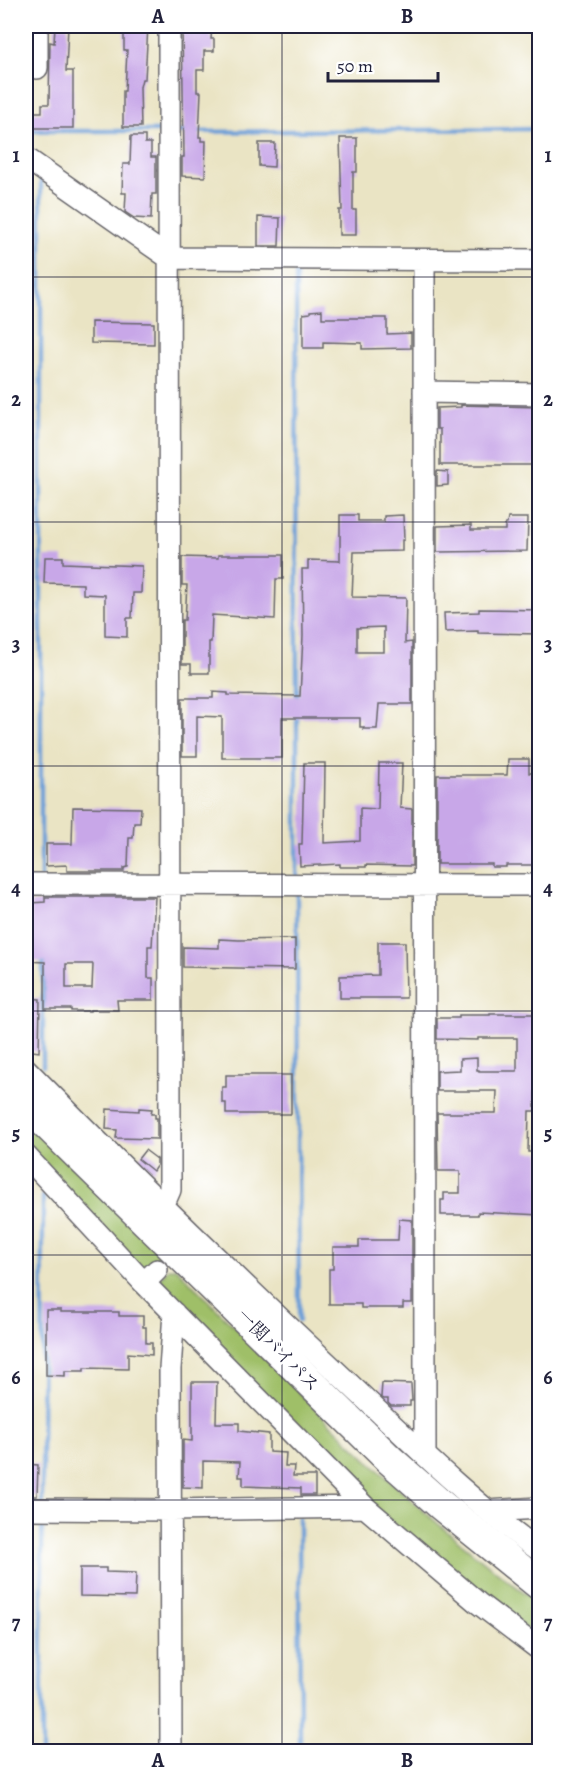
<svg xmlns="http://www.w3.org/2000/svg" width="565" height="1777" viewBox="0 0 565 1777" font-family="Alegreya,'Noto Serif JP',serif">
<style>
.green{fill:#9fbf67;stroke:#607051;stroke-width:1.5}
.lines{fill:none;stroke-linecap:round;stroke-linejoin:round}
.stream{stroke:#6d9fd7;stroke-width:4.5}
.building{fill:#c8a7e8;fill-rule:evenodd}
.minor-casing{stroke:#68666b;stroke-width:24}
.highway-casing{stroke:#68666b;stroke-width:33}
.minor{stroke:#fff;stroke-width:21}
.highway{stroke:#fff;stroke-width:30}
.grid{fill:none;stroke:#22223b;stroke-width:1.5;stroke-opacity:0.55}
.labels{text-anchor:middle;stroke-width:5;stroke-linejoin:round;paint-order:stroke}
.street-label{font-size:18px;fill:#22223b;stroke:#fff}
.neatline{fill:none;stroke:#22223b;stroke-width:2}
.grid-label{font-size:20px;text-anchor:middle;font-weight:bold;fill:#22223b}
</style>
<rect width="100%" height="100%" fill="#fff"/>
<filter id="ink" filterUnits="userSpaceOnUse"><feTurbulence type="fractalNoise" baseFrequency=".0167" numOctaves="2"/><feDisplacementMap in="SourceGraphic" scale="12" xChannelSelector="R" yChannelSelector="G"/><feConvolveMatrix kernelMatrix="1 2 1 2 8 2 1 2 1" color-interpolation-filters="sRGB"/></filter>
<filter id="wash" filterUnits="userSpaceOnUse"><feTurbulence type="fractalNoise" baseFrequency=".008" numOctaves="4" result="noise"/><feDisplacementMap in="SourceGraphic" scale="24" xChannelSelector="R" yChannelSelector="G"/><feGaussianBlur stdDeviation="1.35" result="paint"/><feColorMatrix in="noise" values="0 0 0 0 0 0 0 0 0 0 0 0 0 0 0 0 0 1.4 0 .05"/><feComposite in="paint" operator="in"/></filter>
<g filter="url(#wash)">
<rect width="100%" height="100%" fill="#eae4c4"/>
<path class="green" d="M26,1120L164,1255L147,1270L141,1269L71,1192L26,1145Z
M169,1268H176C292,1384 404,1508 539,1603V1639L379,1512L159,1288V1279Z"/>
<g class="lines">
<path class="stream" d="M26,131H163
M177,132L540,129
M41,178V878
M296,267L297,700
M297,715V880
M43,889V908
M297,892L299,1321
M43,958V1066
M42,1503L43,1196
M42,1514V1752
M299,1517L300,1752"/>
</g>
<g id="blocks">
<path class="building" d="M55,26H68L66,71H73V128H26V112H42V104H49L50,42L54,43Z
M124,26H148L145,79H142L140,87L141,127H123V91H125L127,50H124Z
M182,26H212L211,39H214V51H204V70H197V92H201L199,137H201V141H206L205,177L182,176V157H184Z
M131,136H145V143H151V157H156V194H152L151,219L134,218L125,212L126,193H122L123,164H130Z
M340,138H357V172H353V210H356V235H339V210H342Z
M259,143H275L274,167L259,166Z
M258,217L280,218L279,246H258Z
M322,310V318H387V334L411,333V348L362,349V343L323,342V348H303V314L310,313V311Z
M91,322L154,323V344L91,343Z
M461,405L538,407L537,465H440V429H437V408L461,407Z
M437,471L448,472V485L437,486Z
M340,515H358V521H384V516L403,515L404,540H402V551L354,552L352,597L406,598L405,643L412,642V704H379L377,729H363L364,727H360V718H282V758H222V717L197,716V756H182V698H213V692L228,693V695L300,696L303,636L302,569H308V560L340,561ZM384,627V652H357V628Z
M508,518H528L527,551L437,552V526L471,525V530H505V524H507Z
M218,555H283V579H276L275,619L212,615L211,642H209V673H191V664H182V620H185L187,585H182V557L218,558Z
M45,557H63V563L142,566L141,593H133L132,618H127V637L105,636V595L83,594V584L44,583Z
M479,609L540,610V634L478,633V631L445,632L444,613L479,612Z
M508,759H529V773H538V802H540V865H506V867H492V864H437V775H507Z
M304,763H325L324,843L360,841V808L378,809L379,763H402L400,808L412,809V866L366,865V867H340V864L300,866L299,844H302Z
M73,807L141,808L140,823H134L133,838H129L128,867L124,868V871H67V865L46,866V844H72Z
M45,897H155L152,946H148V978H153V1000H117L118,1010H90V1011H71V1009H45V962L26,961V934H31V903L45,902ZM66,964H93L92,988H66Z
M219,939L239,940L295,939V969L183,967V947L219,948Z
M378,942H405L406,998H340V976L378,975Z
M26,998L40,999L39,1052L26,1050Z
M490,1014H540V1040H536L535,1111H529L528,1152H540V1215L478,1212V1215H441V1200H444V1193H460V1171H438L437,1113H496L497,1091H437V1071L460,1070V1059L477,1058V1070H479V1071H517V1038H478V1040L437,1039V1018H459V1015H490Z
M226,1075H291V1114H226V1103H222V1087H226Z
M139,1108L152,1109L151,1114H155V1118H157V1139L116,1138L117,1130L106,1129L107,1109L139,1111Z
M145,1150L157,1159V1165L153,1171L138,1159Z
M399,1219L412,1220V1303H403V1308H361V1304H329V1269H333V1247H359V1240H398Z
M46,1310H61V1312H119V1316H143V1327H146V1343H152V1355L128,1353V1369L84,1368V1371H65V1376L46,1375Z
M192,1382H217L216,1423H239V1431L269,1434V1452L286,1453L285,1466H294L293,1476H315V1495H301V1488L243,1486V1477H239L240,1462L203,1461V1488L183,1487V1440L192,1441Z
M382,1383L411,1384L412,1401H410V1406H391L388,1403V1399H384L381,1397Z
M26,1464L38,1465L37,1496H26Z
M80,1568H106V1572L136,1573L135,1597L80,1596Z"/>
</g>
</g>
<g filter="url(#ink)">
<use href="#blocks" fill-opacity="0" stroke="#68666b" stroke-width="1.5"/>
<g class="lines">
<defs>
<path id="minor" d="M37,26V68
M26,158L169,258L540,260
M424,260L425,1455
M424,392L540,394
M26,884L540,885
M26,1069C129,1174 234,1276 342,1377C406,1437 468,1500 540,1551
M26,1156L144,1283L365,1507L478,1603L540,1650
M163,1206L170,1190L169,26
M144,1283L157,1270
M26,1509L171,1510L365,1507
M488,1511L540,1508
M171,1752L170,1369L174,1313"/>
<path id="highway" d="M26,1104L390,1460L441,1505L540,1585"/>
</defs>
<use href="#minor" class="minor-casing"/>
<use href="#highway" class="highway-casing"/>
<use href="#minor" class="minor"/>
<use href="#highway" class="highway"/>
</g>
</g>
<path class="grid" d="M282,26V1752M26,277H540M26,522H540M26,766H540M26,1011H540M26,1255H540M26,1500H540"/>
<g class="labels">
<g class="street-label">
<text transform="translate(278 1350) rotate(45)" y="6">一関バイパス</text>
</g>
</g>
<rect width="565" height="1777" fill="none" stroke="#fff" stroke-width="66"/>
<path d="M328 72v9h110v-9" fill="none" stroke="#22223b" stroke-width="3"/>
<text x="337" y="72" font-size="18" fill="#22223b" stroke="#ffffff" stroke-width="4.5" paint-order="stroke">50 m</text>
<rect x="33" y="33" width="499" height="1711" class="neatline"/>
<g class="grid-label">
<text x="158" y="23">A</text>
<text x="407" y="23">B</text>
<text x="16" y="162">1</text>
<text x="548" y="162">1</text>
<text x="16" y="406">2</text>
<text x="548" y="406">2</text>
<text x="16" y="651">3</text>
<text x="548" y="651">3</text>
<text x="16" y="895">4</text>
<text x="548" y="895">4</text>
<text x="16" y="1140">5</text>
<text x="548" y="1140">5</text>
<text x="16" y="1384">6</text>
<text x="548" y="1384">6</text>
<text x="16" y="1629">7</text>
<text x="548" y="1629">7</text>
<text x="158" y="1767">A</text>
<text x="407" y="1767">B</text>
</g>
</svg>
